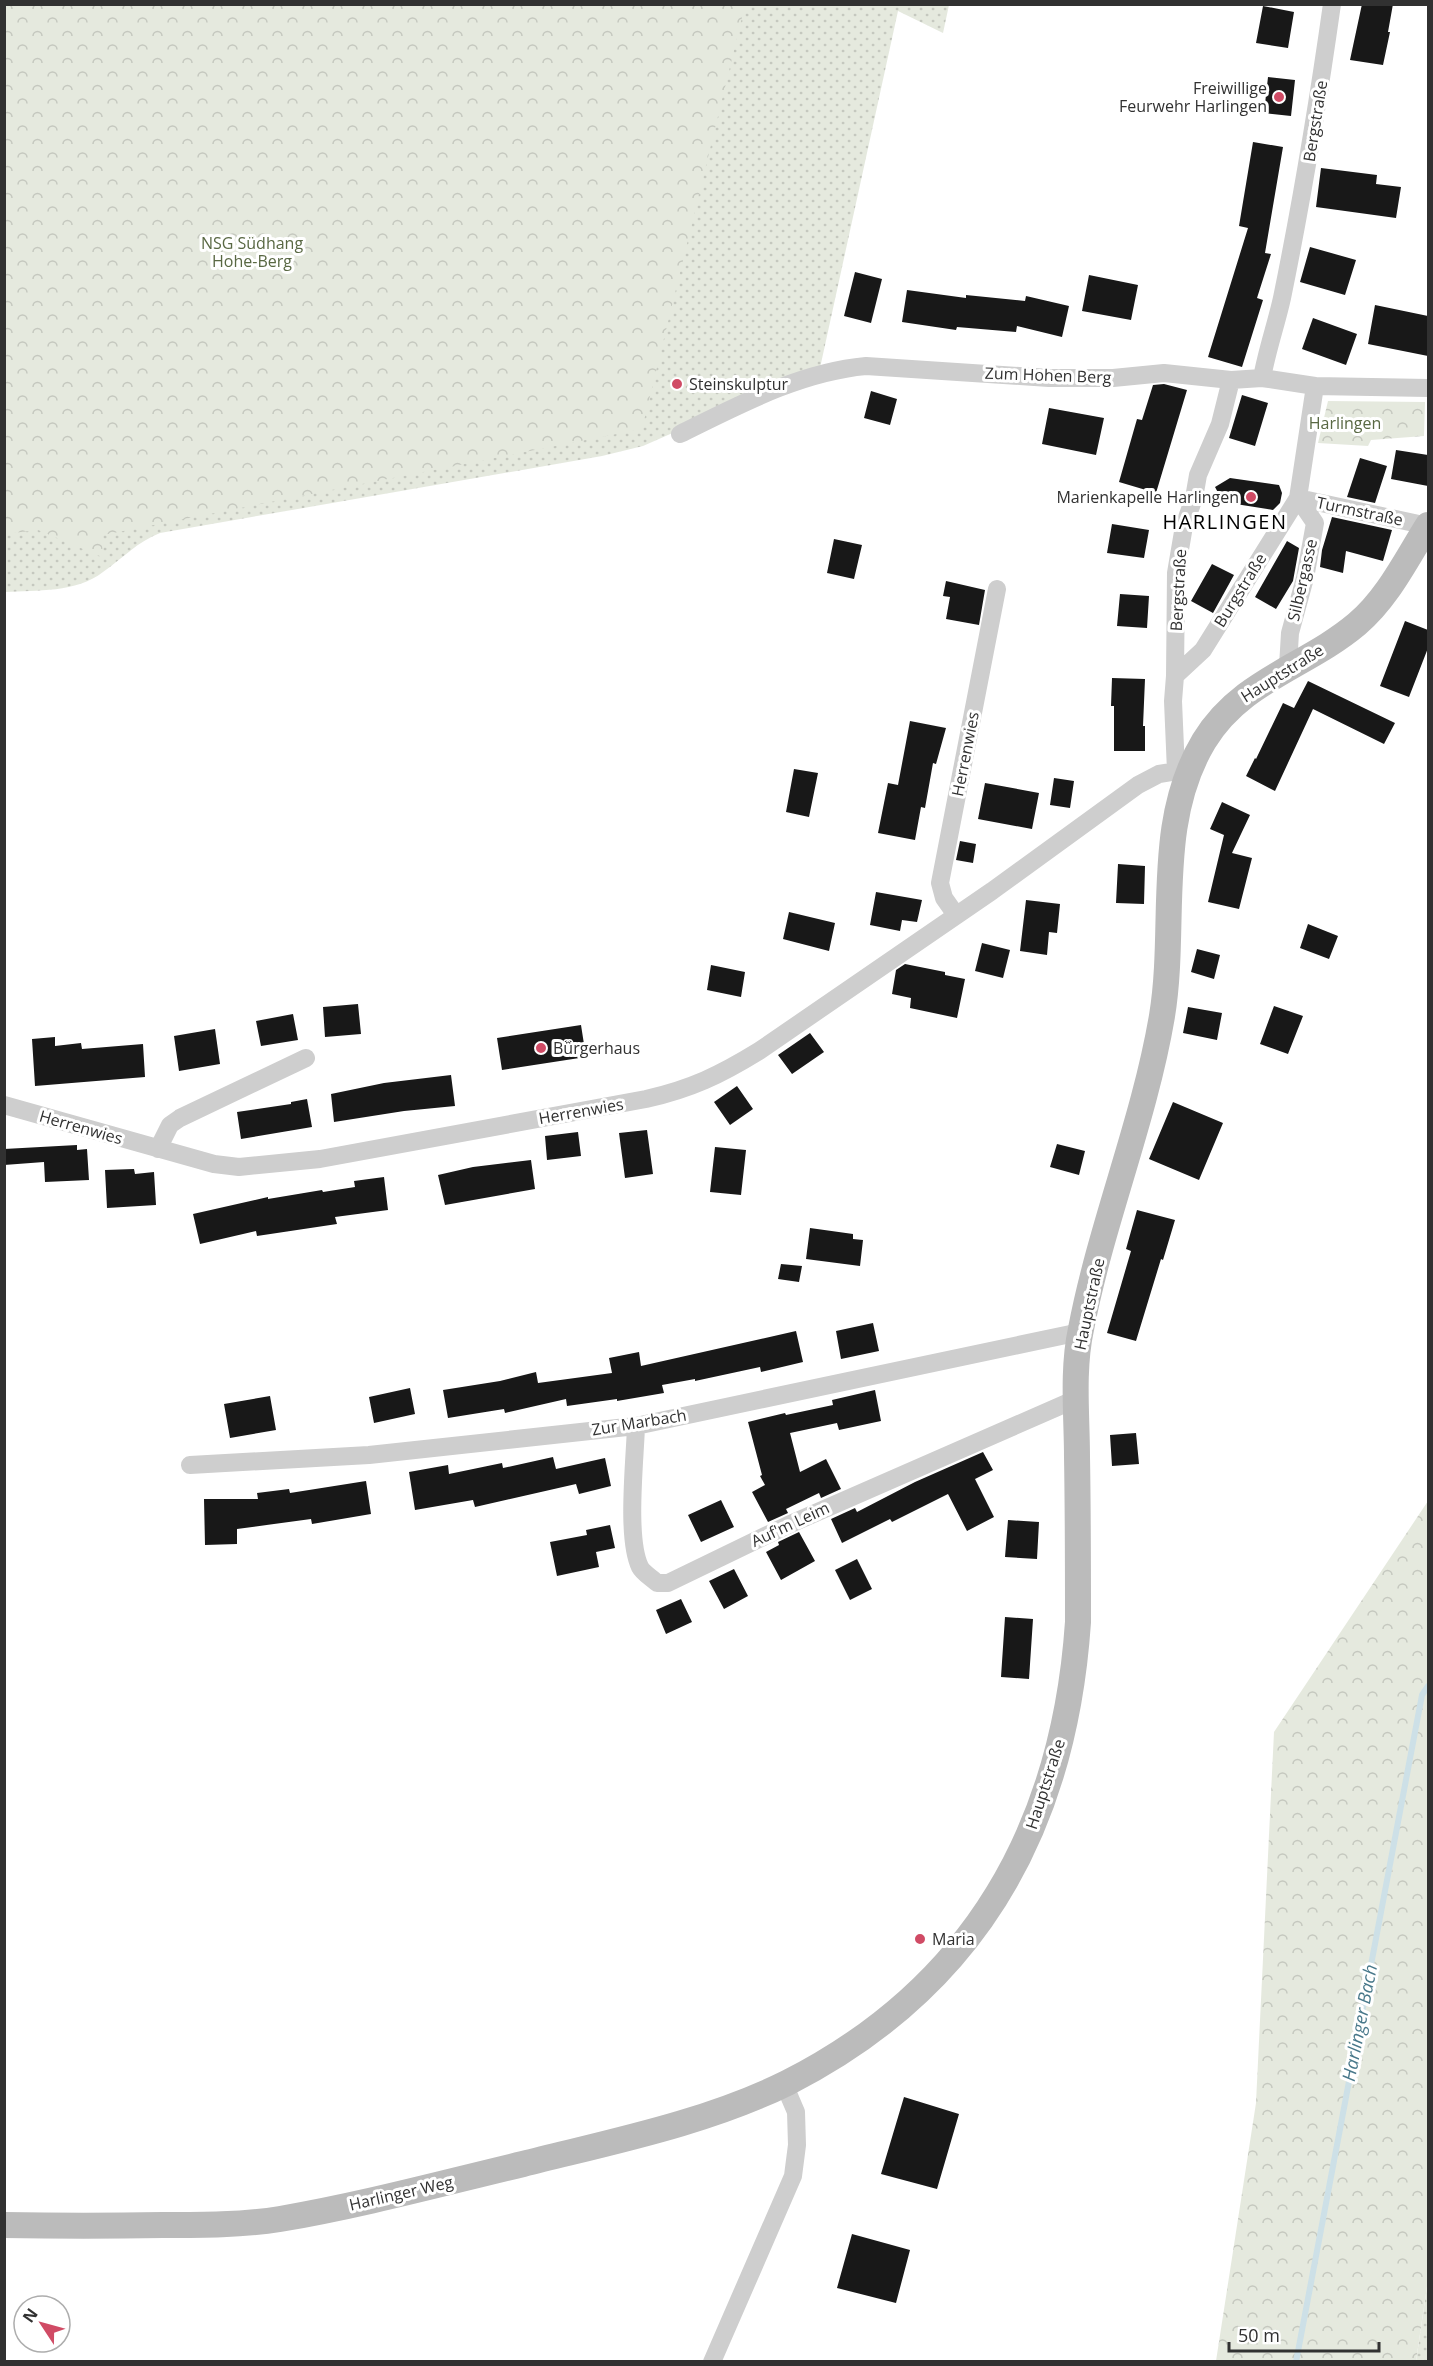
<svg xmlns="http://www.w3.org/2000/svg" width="1433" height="2366" viewBox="0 0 1433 2366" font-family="'Open Sans',sans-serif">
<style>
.grass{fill:url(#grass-dots)}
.forest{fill:url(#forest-crowns)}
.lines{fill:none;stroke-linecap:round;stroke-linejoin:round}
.stream{stroke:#cde0e7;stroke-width:6}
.building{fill:#181818}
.street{stroke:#cecece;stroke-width:18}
.secondary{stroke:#bbb;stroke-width:26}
.poi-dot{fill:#d04b65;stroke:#fff;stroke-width:2}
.labels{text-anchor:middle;stroke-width:6;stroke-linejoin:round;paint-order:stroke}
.poi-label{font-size:16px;fill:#313131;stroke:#fff;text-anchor:start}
.street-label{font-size:16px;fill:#313131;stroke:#fff}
.park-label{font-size:16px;fill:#596843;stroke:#fff}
.water-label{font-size:18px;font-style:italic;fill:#48788a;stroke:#fff}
.quarter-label{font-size:20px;letter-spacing:1.5px;fill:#000;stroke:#fff}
</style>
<defs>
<pattern id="grass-dots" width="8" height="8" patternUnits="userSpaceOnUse" patternTransform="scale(1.5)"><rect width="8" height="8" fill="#e5e9de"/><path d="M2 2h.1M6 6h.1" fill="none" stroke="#c5c8bf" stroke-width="1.8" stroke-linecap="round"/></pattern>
<pattern id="forest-crowns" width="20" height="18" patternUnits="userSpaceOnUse" patternTransform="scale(1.5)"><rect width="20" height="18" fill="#e5e9de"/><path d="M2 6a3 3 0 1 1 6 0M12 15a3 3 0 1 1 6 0" fill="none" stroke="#c5c8bf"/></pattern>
</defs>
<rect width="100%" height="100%" fill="#fff"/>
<path class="grass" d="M256,5H949L943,33L898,11L820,368L643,446L602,456L160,533C137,542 123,558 103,572C76,593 37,590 5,592V227Z
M1428,2280V2361H1416Z"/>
<path class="forest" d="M4,5H745L642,429L103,535L102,557L38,530L5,534Z
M1328,401L1425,402L1424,436L1371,440L1368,446L1318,443Z
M1428,1501V2280L1416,2361H1216L1256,2103L1274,1732Z"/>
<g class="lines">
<path class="stream" d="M1296,2362L1422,1695L1428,1686"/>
</g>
<path class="building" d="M1362,4H1393L1388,32H1390L1383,65L1350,60Z
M1263,6L1294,12L1288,48L1256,43Z
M1268,77L1295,80L1291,116L1264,113Z
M1253,142L1283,147L1265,253L1271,254L1257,298L1263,300L1242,367L1208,357L1248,228L1239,226Z
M1321,168L1377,175L1376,184L1401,187L1396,218L1316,207Z
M1310,247L1356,260L1345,295L1300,282Z
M855,272L882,279L871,323L844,316Z
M1089,275L1138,285L1131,320L1082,311Z
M907,290L966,298V295L1025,301L1026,296L1069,306L1062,337L1017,326L1016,332L957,327L956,330L902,322Z
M1375,305L1428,316V356L1368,344Z
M1313,318L1357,334L1346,365L1302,349Z
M1164,384L1187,390L1156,493L1119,482L1137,419L1142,420L1153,385Z
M871,391L897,399L890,425L864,418Z
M1242,395L1268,403L1255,446L1229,438Z
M1049,408L1104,418L1096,455L1042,444Z
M1396,450L1428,455V486L1391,479Z
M1360,458L1387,466L1375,503L1347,497Z
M1230,478L1279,485L1282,493L1280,503L1273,510L1223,502L1215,487Z
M1332,517L1392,530L1383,561L1346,551L1343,573L1320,567L1322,550Z
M1112,524L1149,530L1144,558L1107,553Z
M834,539L862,545L854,579L827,573Z
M1287,541L1299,548L1293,581L1276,609L1255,597Z
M1212,564L1234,575L1213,613L1191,601Z
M946,581L985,590L979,625L946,619L950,597L943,596Z
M1120,594L1149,596L1147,628L1117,626Z
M1405,621L1428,630V648L1409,697L1380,686Z
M1112,678L1145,679L1143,726H1145V751H1114V706H1111Z
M1308,681L1395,723L1384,744L1313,709L1275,791L1246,776L1255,758L1256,759L1283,703L1294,708Z
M910,721L946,728L936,764L933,763L925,808L921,807L915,840L878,833L888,783L898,785Z
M794,769L818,773L809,817L786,812Z
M1054,778L1074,781L1070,808L1050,805Z
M985,783L1039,793L1032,829L978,819Z
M1222,802L1250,815L1232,853L1252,858L1239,909L1208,902L1224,835L1210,829Z
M960,841L976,844L973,863L956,860Z
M1118,864L1145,866L1144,904L1116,903Z
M876,892L922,900L917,922L902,920L900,931L870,925Z
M1026,900L1060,904L1057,933L1049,932L1047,955L1020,951Z
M789,912L835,923L829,951L783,939Z
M1308,924L1338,936L1329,959L1300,948Z
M982,943L1010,950L1003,978L975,971Z
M1197,949L1220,955L1214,979L1191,972Z
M905,964L945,972V975L965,979L957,1018L910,1008L911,998L892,994L896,970Z
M711,965L745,972L741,997L707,990Z
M358,1004L361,1034L325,1037L323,1007Z
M1274,1006L1303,1016L1288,1054L1260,1044Z
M1188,1007L1222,1013L1217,1040L1183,1033Z
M293,1014L298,1040L261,1046L256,1021Z
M581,1025L586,1057L502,1070L497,1038Z
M215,1029L220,1064L179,1071L174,1036Z
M810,1033L824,1052L792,1074L778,1055Z
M55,1037V1046L81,1043L82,1049L143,1044L145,1077L35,1086L32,1039Z
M451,1075L455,1106L404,1111L334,1122L331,1094L384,1083Z
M737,1086L753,1109L730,1125L714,1102Z
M307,1099L312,1127L241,1139L237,1112L291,1104V1102Z
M1173,1102L1223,1123L1199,1180L1149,1159Z
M647,1130L653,1174L625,1178L619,1133Z
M578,1132L581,1156L547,1160L545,1136Z
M1057,1144L1085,1151L1079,1175L1050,1167Z
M77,1145V1150L87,1149L89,1180L45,1182L44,1162L4,1165V1149Z
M715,1147L746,1150L741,1195L710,1192Z
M531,1160L535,1189L445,1205L438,1175L473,1167Z
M134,1169L135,1174L154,1172L156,1205L107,1208L105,1170Z
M384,1177L388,1210L335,1217L337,1224L257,1236L256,1231L200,1244L193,1214L268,1197V1199L322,1190L323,1192L355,1187L354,1181Z
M1137,1210L1175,1220L1163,1260L1161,1259L1136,1341L1107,1333L1131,1251L1126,1249Z
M810,1228L853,1234V1239L863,1240L860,1266L806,1259Z
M781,1264L802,1266L799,1282L778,1279Z
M873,1323L879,1351L841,1359L836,1331Z
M796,1331L803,1362L761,1372L760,1367L695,1381V1379L662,1385L664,1393L617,1401V1399L567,1406L566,1399L505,1413L504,1409L448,1418L443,1390L500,1381L536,1372L538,1383L612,1373L609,1358L639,1352L641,1366Z
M410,1388L415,1414L374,1423L369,1397Z
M875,1390L881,1421L839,1430L837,1423L790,1433L800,1472L826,1459L841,1489L821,1498L819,1493L786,1509L788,1513L768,1522L752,1492L765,1485L760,1476L762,1475L748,1422L785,1413L786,1415L833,1405L832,1400Z
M270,1396L276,1430L230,1438L224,1404Z
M1136,1433L1139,1464L1112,1466L1110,1435Z
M983,1452L993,1470L975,1479L994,1517L967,1531L948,1494L892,1522L890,1519L842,1543L831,1519L855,1508L857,1512L915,1482Z
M553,1457L556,1469L605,1458L611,1486L579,1494L576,1484L475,1507L473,1500L415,1510L409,1472L448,1465L449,1474L502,1463L503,1468Z
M366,1481L371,1514L312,1524L311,1519L237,1529V1544L205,1545L204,1499H258L257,1493L289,1489L290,1493Z
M721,1500L734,1527L701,1542L688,1515Z
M1008,1520L1039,1522L1037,1559L1005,1557Z
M610,1525L615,1548L596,1552L599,1567L557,1576L550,1542L587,1535L586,1530Z
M799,1532L815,1561L781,1580L766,1552L779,1545L778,1542Z
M857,1559L872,1589L850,1600L835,1570Z
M734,1569L748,1596L724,1609L709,1581Z
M681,1599L692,1622L666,1634L656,1610Z
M1005,1617L1033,1619L1029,1679L1001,1677Z
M904,2097L959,2114L937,2189L881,2174Z
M852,2234L910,2250L896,2303L837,2288Z"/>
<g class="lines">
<path class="street" d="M1262,378C1267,350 1276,325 1282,298C1302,200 1318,103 1332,4
M1315,386L1298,498L1428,526
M680,434C739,405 800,372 866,366L1049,378H1113L1164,373L1231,380L1262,378L1315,386L1428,388
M1175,676L1203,650L1298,498L1315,523L1305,578L1290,633L1288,666
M1176,771L1173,701L1175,676L1176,573L1184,526L1194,498L1198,475L1220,424L1231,380
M956,915L944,898L940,883L997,589
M4,1105L214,1164L239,1167L320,1159L646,1099C691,1089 720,1075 759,1051L992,891L1138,785L1159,774L1189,769
M158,1149L170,1125L180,1118L306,1058
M636,1426C635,1460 626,1538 640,1567C643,1573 652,1578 657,1583H668L788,1525L1076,1399
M190,1465L369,1455L636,1426L1080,1332
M712,2362L793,2176L797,2145L796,2112L784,2084"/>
<path class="secondary" d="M4,2225C58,2226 110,2226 163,2225C202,2225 242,2225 280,2219C362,2205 443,2183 523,2164C610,2142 706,2123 787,2083C974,1988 1064,1829 1078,1622C1078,1567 1078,1512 1077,1457C1077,1416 1072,1371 1081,1329C1101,1224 1144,1122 1162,1016C1177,925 1154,824 1204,741C1241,680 1306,667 1357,624C1388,598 1407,558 1428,525"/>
</g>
<g class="poi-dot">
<circle cx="1279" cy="97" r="6"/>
<circle cx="677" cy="384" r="6"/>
<circle cx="1251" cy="497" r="6"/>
<circle cx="541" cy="1048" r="6"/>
<circle cx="920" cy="1939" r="6"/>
</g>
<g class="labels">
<g class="poi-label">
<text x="1267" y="94" text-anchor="end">Freiwillige<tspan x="1267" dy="18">Feurwehr Harlingen</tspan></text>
<text x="689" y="390">Steinskulptur</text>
<text x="1239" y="503" text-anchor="end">Marienkapelle Harlingen</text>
<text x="553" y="1054">Bürgerhaus</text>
<text x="932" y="1945">Maria</text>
</g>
<g class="street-label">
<text transform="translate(1315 121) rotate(-81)" y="6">Bergstraße</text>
<text transform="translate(1048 375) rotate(2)" y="6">Zum Hohen Berg</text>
<text transform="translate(1360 511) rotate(12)" y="6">Turmstraße</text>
<text transform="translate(1302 580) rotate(-77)" y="6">Silbergasse</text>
<text transform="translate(1178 590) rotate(-87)" y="6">Bergstraße</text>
<text transform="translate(1240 590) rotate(-58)" y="6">Burgstraße</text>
<text transform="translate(1282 673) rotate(-32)" y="6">Hauptstraße</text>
<text transform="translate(965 754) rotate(-79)" y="6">Herrenwies</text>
<text transform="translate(581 1111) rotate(-10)" y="6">Herrenwies</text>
<text transform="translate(81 1127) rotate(16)" y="6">Herrenwies</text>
<text transform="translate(1089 1304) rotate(-78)" y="6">Hauptstraße</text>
<text transform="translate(639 1422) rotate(-9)" y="6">Zur Marbach</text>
<text transform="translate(790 1524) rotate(-25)" y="6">Auf'm Leim</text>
<text transform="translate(1045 1784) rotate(-72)" y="6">Hauptstraße</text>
<text transform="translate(401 2193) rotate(-13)" y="6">Harlinger Weg</text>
</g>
<g class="park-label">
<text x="252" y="249">NSG Südhang<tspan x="252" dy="18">Hohe-Berg</tspan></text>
<text x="1345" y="429">Harlingen</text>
</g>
<g class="water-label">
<text transform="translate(1360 2023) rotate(-79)" y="6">Harlinger Bach</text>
</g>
<g class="quarter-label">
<text x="1225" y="529">HARLINGEN</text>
</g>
</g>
<rect width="1433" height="2366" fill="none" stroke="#313131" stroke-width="12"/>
<g transform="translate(42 2324) rotate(306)"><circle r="28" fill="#ffffff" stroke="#adadad" stroke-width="1.5"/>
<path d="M0-4.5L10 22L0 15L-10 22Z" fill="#d04b65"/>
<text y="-9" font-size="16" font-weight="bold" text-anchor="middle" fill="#313131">N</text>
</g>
<path d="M1229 2342v9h150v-9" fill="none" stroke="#313131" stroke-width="3"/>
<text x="1238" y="2342" font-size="18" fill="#313131" stroke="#ffffff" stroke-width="4.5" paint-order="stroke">50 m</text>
</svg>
